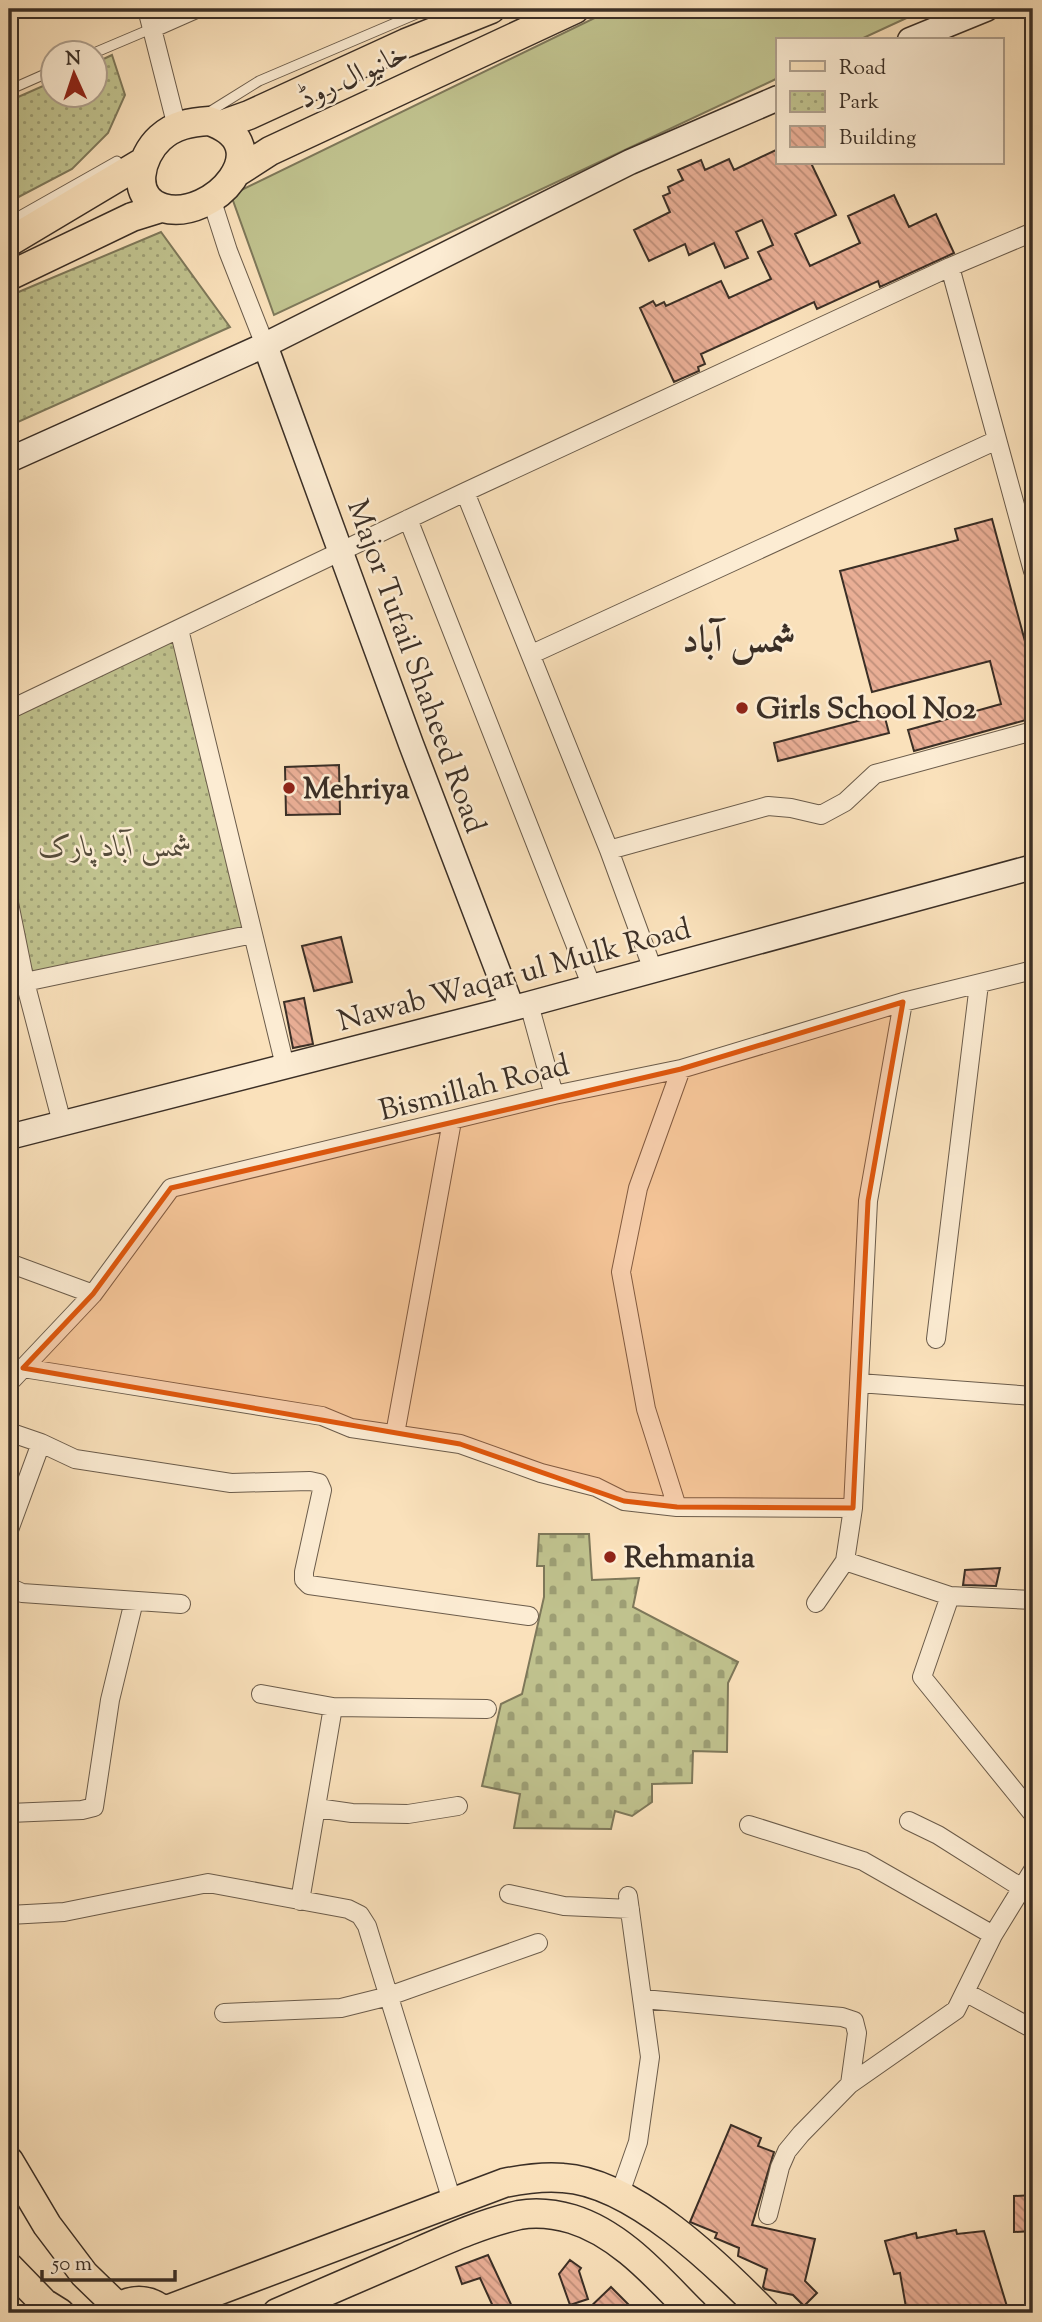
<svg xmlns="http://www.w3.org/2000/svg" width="1042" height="2322" viewBox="0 0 1042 2322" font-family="'Sorts Mill Goudy',Amiri,serif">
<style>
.green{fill:#c0c28e;stroke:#7e785a;stroke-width:2}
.cemetery{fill:url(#cemetery-stones);stroke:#7e785a;stroke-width:2}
.park{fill:url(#park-dots);stroke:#7e785a;stroke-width:2}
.building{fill:url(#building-back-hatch);stroke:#3b2f26;stroke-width:2}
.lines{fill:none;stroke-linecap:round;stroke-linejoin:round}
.lane-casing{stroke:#6b5c4b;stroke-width:11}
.street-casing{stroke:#6b5c4b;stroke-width:20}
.secondary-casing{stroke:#3b2f26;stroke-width:27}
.primary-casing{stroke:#3b2f26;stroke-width:31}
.lane{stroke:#fcecd3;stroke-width:9}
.street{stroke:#fcecd3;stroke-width:18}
.secondary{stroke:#fcecd3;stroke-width:24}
.primary{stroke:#fae1bb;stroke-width:28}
.marked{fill:#df570d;fill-opacity:0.2;stroke:#df570d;stroke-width:5;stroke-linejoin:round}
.poi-dot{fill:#8f2418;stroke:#fcecd3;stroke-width:2.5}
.labels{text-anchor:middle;stroke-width:5;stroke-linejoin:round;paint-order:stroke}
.street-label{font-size:30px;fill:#3b2f26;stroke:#fcecd3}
.poi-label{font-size:30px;font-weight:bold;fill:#3b2f26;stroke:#fcecd3;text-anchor:start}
.park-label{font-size:30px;font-style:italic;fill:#564c3b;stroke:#fcecd3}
.district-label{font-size:37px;font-weight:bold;fill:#3b2f26;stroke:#fcecd3}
</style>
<defs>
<pattern id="cemetery-stones" width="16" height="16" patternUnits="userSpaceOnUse" patternTransform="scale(1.75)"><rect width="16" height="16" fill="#c0c28e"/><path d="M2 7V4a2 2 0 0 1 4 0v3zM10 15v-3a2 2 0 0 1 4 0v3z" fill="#9d9e74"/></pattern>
<pattern id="park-dots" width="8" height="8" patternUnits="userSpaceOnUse" patternTransform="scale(1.75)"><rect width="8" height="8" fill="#c0c28e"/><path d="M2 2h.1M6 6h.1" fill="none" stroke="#9d9e74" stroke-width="1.8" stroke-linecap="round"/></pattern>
<pattern id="building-back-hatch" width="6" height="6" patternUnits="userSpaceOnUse" patternTransform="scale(1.75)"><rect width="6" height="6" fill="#e9ae95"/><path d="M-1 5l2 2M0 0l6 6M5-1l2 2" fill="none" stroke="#be8e79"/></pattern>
</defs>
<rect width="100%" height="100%" fill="#fae1bb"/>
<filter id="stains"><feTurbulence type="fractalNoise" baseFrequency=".00286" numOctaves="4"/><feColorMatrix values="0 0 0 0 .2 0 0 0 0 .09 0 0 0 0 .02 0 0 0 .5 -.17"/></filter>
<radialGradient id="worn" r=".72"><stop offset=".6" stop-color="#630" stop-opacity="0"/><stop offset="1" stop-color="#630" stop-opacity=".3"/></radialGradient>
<path class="green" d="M613,9H926L859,40H778V78L274,315L231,195Z"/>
<path class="cemetery" d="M539,1534H589L592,1580L639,1578L633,1607L738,1662L728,1683L727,1752L693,1751L692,1783L652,1784V1802L632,1816L615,1811L611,1829L514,1828L520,1794L482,1786L501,1704L522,1694L544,1597V1566H537Z"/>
<path class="park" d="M112,55L125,95L108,133L72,169L9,202V101L52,82V94H94L95,63Z
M161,232L230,327L9,426V296Z
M176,634L246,930L30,975L19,912L9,880V714Z"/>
<path class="building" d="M778,149V163H811L836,215L795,234L810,266L860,243L848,216L894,195L909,227L936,214L954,253L880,287L878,281L817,309L814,302L780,318L701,354L705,364L698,367L699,371L674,382L640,308L653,301L656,306L664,302L666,306L721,281L729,298L771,279L758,252L773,245L762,220L736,232L748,258L725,268L714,243L689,255L685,244L649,261L634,230L670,212L663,196L670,193L668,187L683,180L678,170L701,160L705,170L729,159L734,170Z
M992,519L1033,671V718L914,751L908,730L1001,704L990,661L872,692L840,571L958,540L955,529Z
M884,714L889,733L778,761L774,743Z
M339,765L340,814L286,815L285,767Z
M341,937L352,982L314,991L302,946Z
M304,998L313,1044L293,1048L284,1002Z
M1000,1568L996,1586L963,1585L965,1570Z
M731,2125L761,2138L758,2146L774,2152L752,2225L815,2239L805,2281L817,2293L804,2306L793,2295L765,2289L763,2287L767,2269L738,2256L739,2248L715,2238L717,2233L690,2222Z
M1033,2195V2231L1014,2232V2196Z
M956,2230L957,2234L984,2231L1009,2313H907L900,2273L894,2274L885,2241L916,2233L917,2238Z
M488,2255L515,2313H496L480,2278L462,2284L456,2267Z
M570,2260L581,2268L579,2271L588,2299L570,2305L559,2274Z
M611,2287L637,2313H584Z"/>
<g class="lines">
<defs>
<path id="lane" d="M94,53L153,28
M9,90L52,71
M206,114L259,81L428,9
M9,222L117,161"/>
<path id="street" d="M147,9L177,127
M153,28L196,9
M211,198L228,251L265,345
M950,267L1033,571
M465,492L609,850L653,970
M408,519L592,987
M179,629L285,1066
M532,654L997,440
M9,710L465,492L950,267L1033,232
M609,850L768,806L791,808L821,815L845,802L875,774L1033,731
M9,903L25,982L62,1123
M25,982L253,934
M529,1004L554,1095
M9,1263L93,1294
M936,1339L979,984
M23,1368L322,1416L351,1428L460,1444L541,1473L596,1487L624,1501L677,1507L853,1508L845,1561L816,1603
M9,1383L93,1294L171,1188L554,1095L681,1069L903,1002L1033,970
M859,1383L868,1201L903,1002
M9,1432L41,1443L9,1530
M395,1434L452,1121
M41,1443L75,1459L231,1483L310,1481L319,1483L322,1490L304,1572V1580L309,1585L529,1616
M677,1507L646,1409L621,1272L638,1188L681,1069
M853,1508L859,1383L1033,1396
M845,1561L950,1596L922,1677L1033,1814
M9,1587L22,1593L181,1604
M950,1596L1033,1600
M261,1694L333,1707L487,1709
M317,1808L352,1813L408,1814L458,1806
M9,1813L82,1810L94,1807L110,1700L134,1601
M909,1821L938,1835L1033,1895
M749,1825L863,1861L993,1935
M509,1894L564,1906L630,1909
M300,1901L333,1707
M9,1915L64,1912L208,1883L348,1909L360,1915L367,1926L452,2201
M965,1992L1033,2029
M643,1999L842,2017L854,2021L857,2033L850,2084
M224,2013L341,2008L389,1996L538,1943
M619,2196L638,2142L650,2057L628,1896
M768,2215L780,2167L787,2151L801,2134L850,2084L956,2010L993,1935L1033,1870"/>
<path id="secondary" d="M910,40L986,9
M9,460L265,345
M512,1008L411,744L265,345L630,162L778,98
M9,1137L529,1004L1033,867"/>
<path id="primary" d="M209,121C282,145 213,222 163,208C129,198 140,156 160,138C174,125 191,122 209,121Z
M221,125L249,115L406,43L491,9
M239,171L270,151L575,9
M9,242L143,162
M9,276L132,217L161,208
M9,2161L47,2225L84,2274L118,2307
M9,2267L44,2303L60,2313
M164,2311L504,2183C524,2179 543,2176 563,2178C633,2182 718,2265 765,2313
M112,2313C129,2297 149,2297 166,2313
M277,2313C319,2295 362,2276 404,2258C441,2242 479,2224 519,2215C536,2212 555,2214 572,2219C621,2234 658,2278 693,2313"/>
</defs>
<use href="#lane" class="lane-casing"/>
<use href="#street" class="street-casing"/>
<use href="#secondary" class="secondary-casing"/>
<use href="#primary" class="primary-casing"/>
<use href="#lane" class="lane"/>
<use href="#street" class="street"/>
<use href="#secondary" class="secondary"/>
<use href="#primary" class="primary"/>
</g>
<path class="marked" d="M903,1002L868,1201L853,1508L677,1507L624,1501L460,1444L23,1368L93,1294L171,1188L681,1069Z"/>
<g class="poi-dot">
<circle cx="742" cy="708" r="7"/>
<circle cx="289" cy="788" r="7"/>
<circle cx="610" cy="1557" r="7"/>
</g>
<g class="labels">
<g class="street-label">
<text transform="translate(353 75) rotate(-25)" y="10">خانیوال روڈ</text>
<text transform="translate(417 666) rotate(70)" y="10">Major Tufail Shaheed Road</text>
<text transform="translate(514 974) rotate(-15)" y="10">Nawab Waqar ul Mulk Road</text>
<text transform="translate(474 1087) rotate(-14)" y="10">Bismillah Road</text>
</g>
<g class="poi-label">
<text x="756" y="718">Girls School No2</text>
<text x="303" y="798">Mehriya</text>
<text x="624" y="1567">Rehmania</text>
</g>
<g class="park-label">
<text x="116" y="856">شمس آباد پارک</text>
</g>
<g class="district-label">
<text x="739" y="651">شمس آباد</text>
</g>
</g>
<rect width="1042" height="2322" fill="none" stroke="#fae1bb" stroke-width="35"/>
<rect x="10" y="10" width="1021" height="2301" fill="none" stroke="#3b2f26" stroke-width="3.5"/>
<rect x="18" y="18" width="1007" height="2287" fill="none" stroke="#3b2f26" stroke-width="2"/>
<rect x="776" y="38" width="228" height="126" fill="#fcecd3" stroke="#afa08e" stroke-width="2"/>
<rect x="790" y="61" width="35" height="10" fill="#fae1bb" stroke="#afa08e" stroke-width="2"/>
<text x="839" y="74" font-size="21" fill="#3b2f26">Road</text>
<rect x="790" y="91" width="35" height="21" fill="url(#park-dots)" stroke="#afa08e" stroke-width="2"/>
<text x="839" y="108" font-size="21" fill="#3b2f26">Park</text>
<rect x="790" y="126" width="35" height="21" fill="url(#building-back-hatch)" stroke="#afa08e" stroke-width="2"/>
<text x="839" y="144" font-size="21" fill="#3b2f26">Building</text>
<g transform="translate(74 74) rotate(357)"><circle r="33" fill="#fcecd3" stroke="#afa08e" stroke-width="2"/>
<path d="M0-5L12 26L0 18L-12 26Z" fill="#8f2418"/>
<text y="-10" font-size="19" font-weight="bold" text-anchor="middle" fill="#3b2f26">N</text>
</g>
<path d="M42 2270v10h133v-10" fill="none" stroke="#3b2f26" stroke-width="3.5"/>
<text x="52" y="2270" font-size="21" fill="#3b2f26" stroke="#fcecd3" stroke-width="5" paint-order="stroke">50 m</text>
<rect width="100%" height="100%" filter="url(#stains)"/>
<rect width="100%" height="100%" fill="url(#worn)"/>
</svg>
